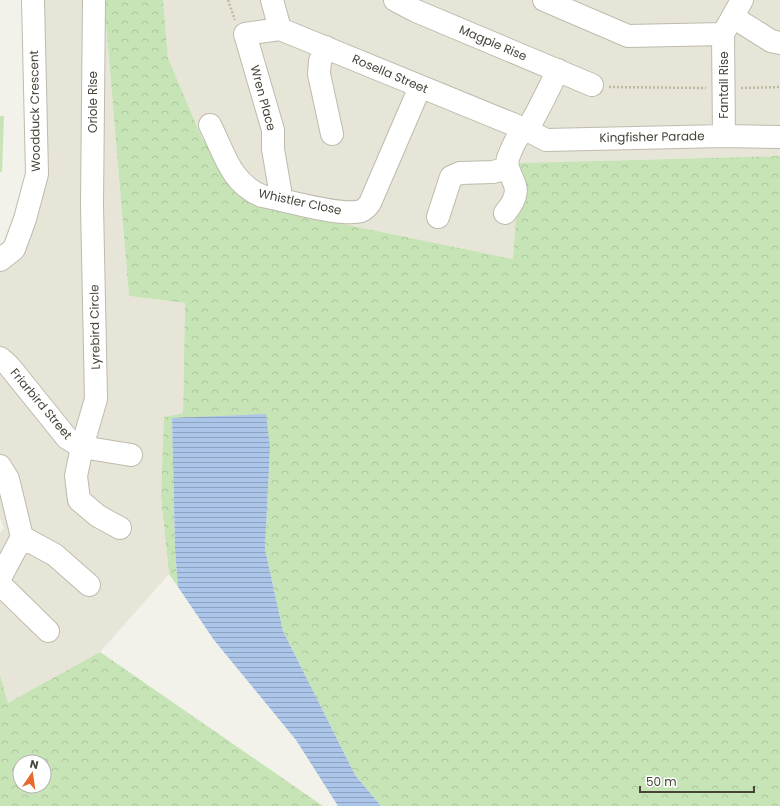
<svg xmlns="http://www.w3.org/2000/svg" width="780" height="806" viewBox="0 0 780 806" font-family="Poppins,sans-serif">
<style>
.residential{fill:#e7e5d8}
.forest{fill:url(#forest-crowns);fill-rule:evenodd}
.pitch{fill:#c7e4b6}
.water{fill:url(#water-rules)}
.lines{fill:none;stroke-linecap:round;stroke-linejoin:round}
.minor-casing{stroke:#bebbad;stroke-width:24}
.path{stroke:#bfb99f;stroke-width:2.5;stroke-dasharray:2 2;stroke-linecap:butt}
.minor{stroke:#fff;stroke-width:22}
.labels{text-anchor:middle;stroke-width:3.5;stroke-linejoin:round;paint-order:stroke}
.street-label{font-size:12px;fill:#464338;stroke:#fff}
</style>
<defs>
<pattern id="forest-crowns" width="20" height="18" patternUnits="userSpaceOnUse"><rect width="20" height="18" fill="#c7e4b6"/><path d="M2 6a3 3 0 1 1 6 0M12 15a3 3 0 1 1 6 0" fill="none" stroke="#acc59d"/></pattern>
<pattern id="water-rules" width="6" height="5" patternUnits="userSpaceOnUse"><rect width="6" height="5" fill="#acc6ea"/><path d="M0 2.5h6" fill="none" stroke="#8ea2bf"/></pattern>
</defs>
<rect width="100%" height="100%" fill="#f3f2ea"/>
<path class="residential" d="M33,0H104L129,296L185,303L183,413L165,417L161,497L169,574L100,652L8,704L0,675V533L4,528L0,518V260L25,219Z
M163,0H780V156L521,163L513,259L256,206L202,138L168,58Z"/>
<path class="forest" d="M104,0H163L168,58L202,138L256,206L513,259L520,163L780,156V806H381L355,775L283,631L265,549L270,448L172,419L175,549L178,587L169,574L161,497L164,417L183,413L185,303L129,296Z
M100,652L323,806H0V675L8,703ZM20,762H44V786H20Z"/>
<path class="pitch" d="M0,116H4L2,172H0Z"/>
<path class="water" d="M266,414L270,448L265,549L283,631L355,775L381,806H338L296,740L214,640L178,587L175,549L172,418Z"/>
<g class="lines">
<defs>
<path id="minor" d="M94,0L92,205L96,399L82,447L76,476L79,500L98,516L120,528
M272,0L280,29L527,130L546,140L724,136L780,137
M395,0L416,11L592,85
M544,0L628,36L723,34L742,0
M733,17L771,41L780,43
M723,34L724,136
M326,47L320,61L319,74L332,134
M210,125C224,152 230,183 262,196C285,200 341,217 361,211C366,209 368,206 370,203L420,87
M279,199L280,190L273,149V130L245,34L280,29
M505,213C530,184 503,178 508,158C510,153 515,140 519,136C522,133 525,133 528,128C539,110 548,90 558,70
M438,217L451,177L460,173L493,172L508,168
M0,260L14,249L25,219L37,174L33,0
M0,358L9,366L67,438L82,447L131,455
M0,466L8,479L22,537
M0,578L22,537L55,555L89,585
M0,584L48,631"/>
</defs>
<use href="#minor" class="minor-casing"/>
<path class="path" d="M228,0L235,20
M609,87L706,88
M741,88L780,87"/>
<use href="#minor" class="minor"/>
</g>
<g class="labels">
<g class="street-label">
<text transform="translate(493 43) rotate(23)" y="4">Magpie Rise</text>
<text transform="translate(390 74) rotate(23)" y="4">Rosella Street</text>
<text transform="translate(724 85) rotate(-90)" y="4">Fantail Rise</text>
<text transform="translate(263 98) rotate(75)" y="4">Wren Place</text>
<text transform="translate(93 102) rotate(-90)" y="4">Oriole Rise</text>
<text transform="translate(35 111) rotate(-91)" y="4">Woodduck Crescent</text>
<text transform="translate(652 137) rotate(-1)" y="4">Kingfisher Parade</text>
<text transform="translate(300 202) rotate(12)" y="4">Whistler Close</text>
<text transform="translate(95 327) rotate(-91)" y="4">Lyrebird Circle</text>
<text transform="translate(41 404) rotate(50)" y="4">Friarbird Street</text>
</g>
</g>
<g transform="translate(32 774) rotate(13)"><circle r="19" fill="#ffffff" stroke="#b5b4af"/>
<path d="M0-3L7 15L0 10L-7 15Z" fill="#e7692d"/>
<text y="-6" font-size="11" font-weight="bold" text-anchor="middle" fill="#464338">N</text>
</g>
<path d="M640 786v6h114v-6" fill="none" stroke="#464338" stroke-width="2"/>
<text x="646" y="786" font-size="12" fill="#464338" stroke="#ffffff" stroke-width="3" paint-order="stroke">50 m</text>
</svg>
